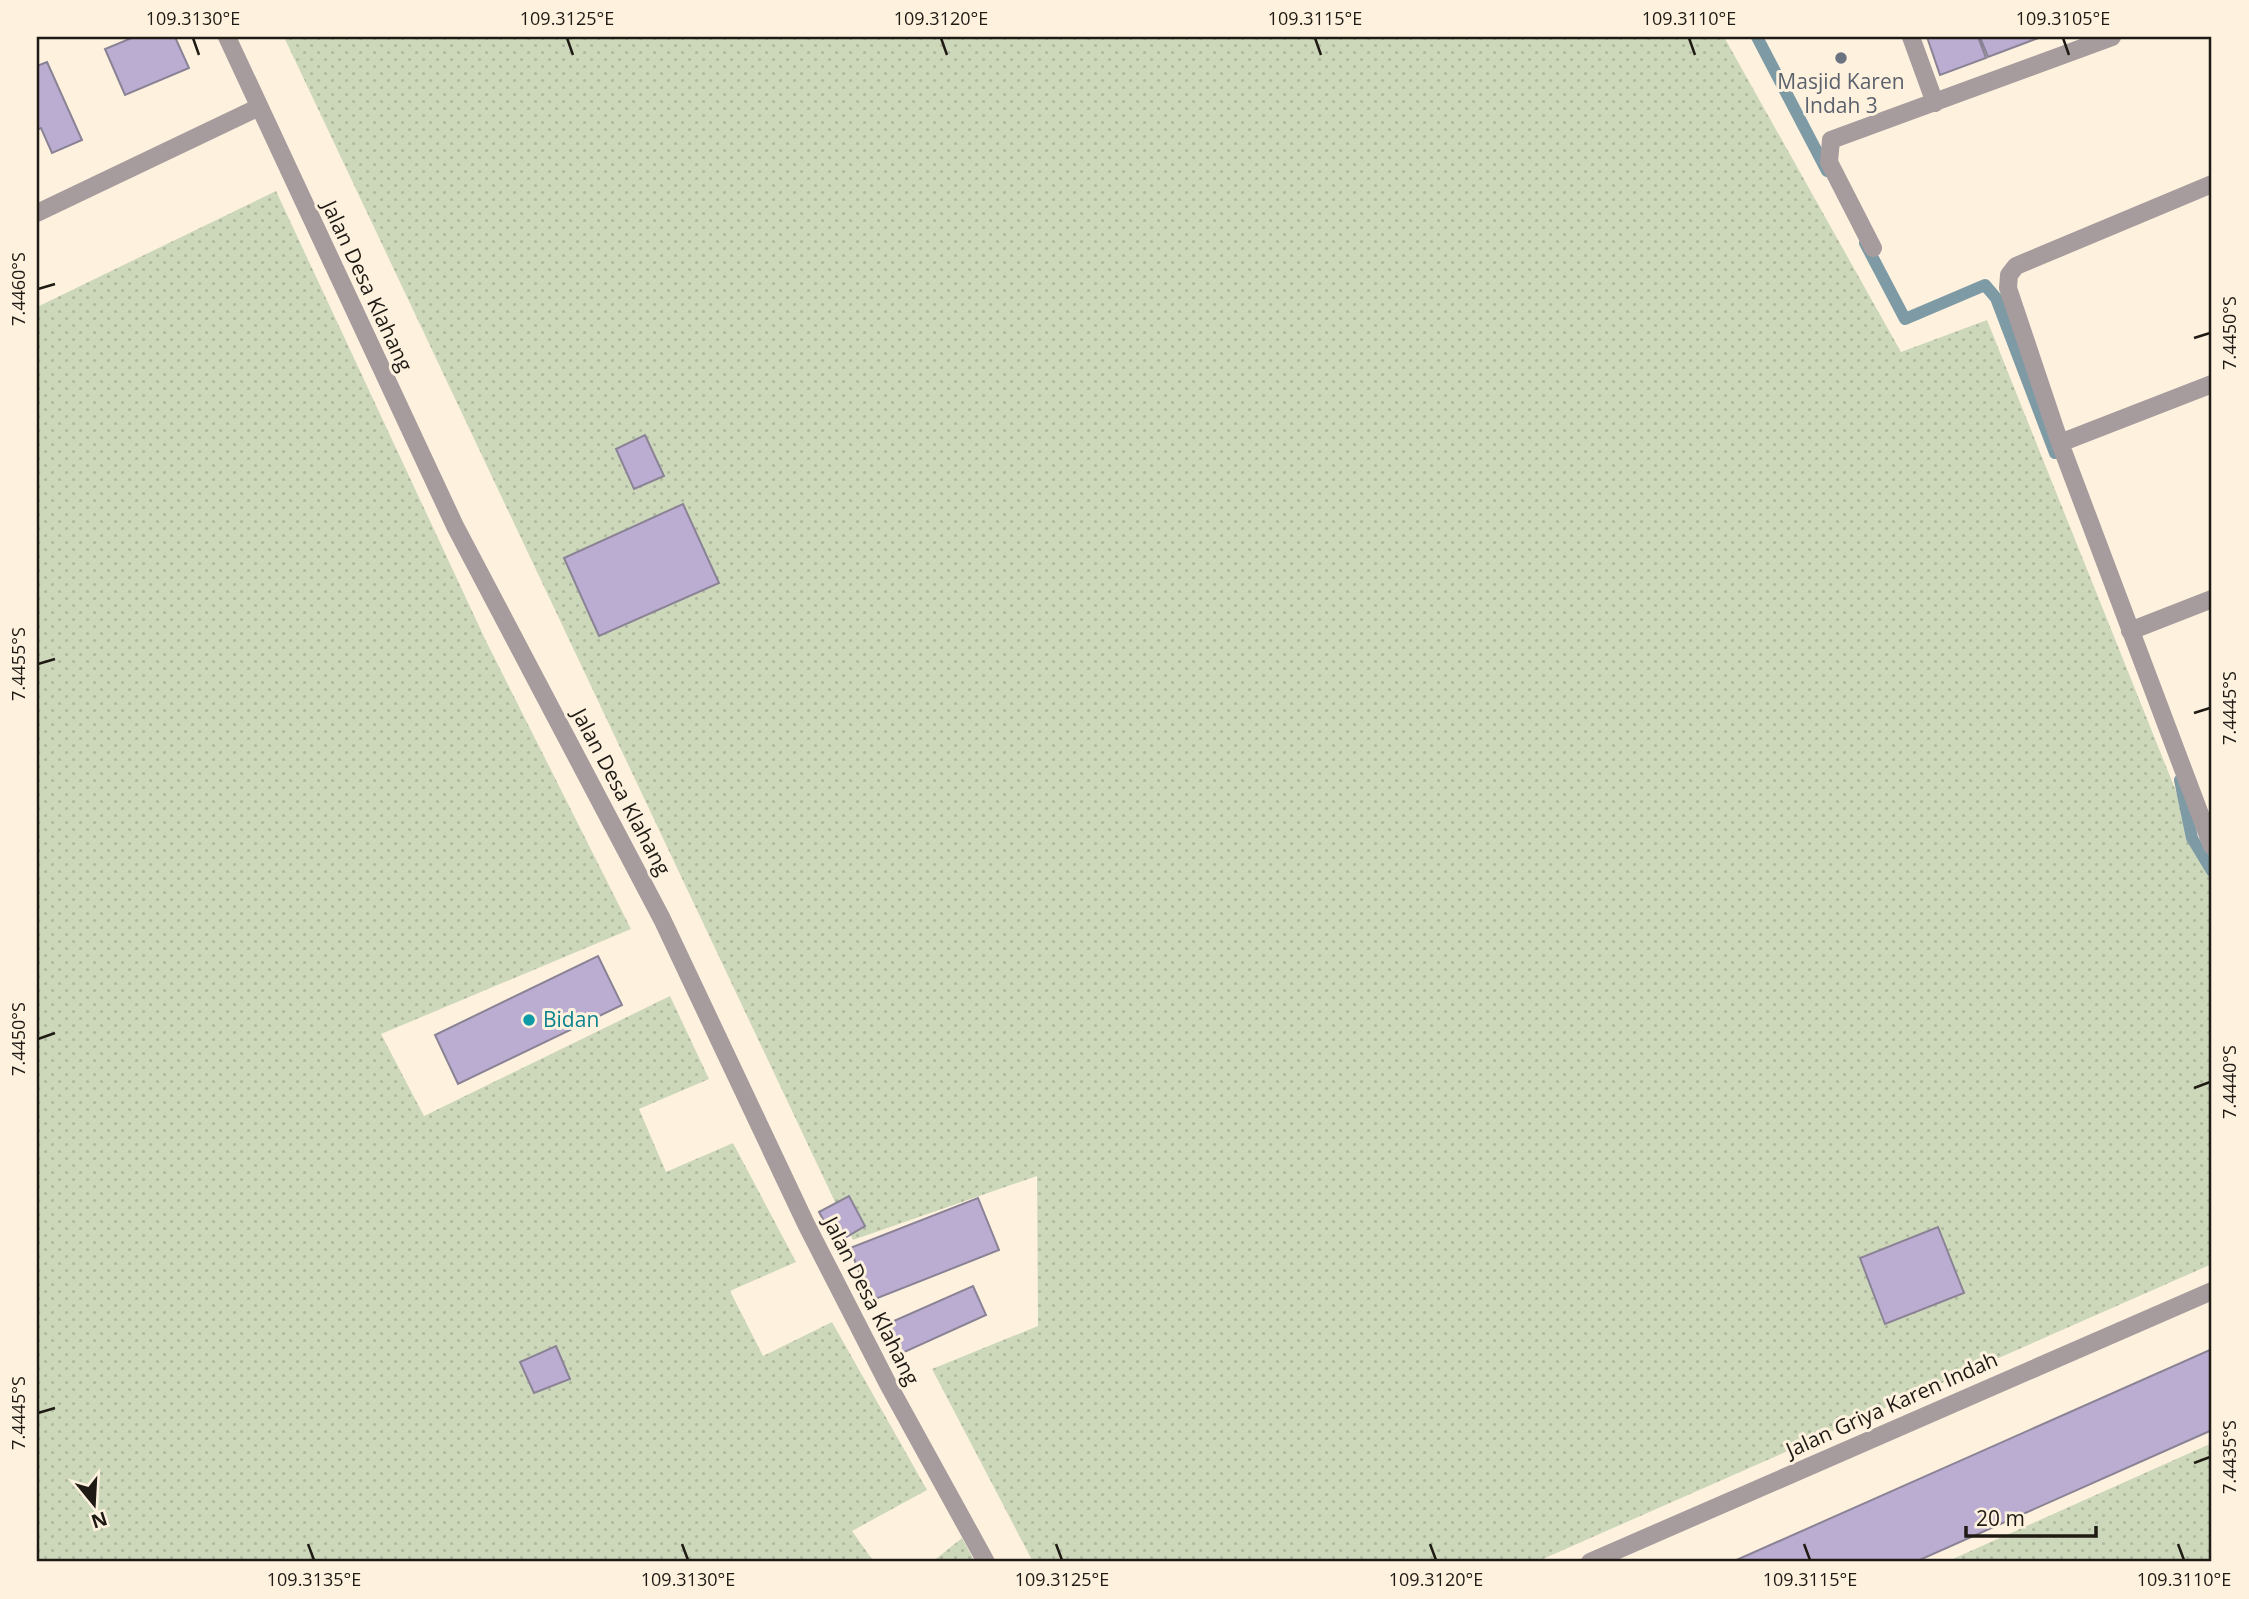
<svg xmlns="http://www.w3.org/2000/svg" width="2249" height="1599" viewBox="0 0 2249 1599" font-family="'Open Sans',sans-serif">
<style>
.grass{fill:url(#grass-dots)}
.lines{fill:none;stroke-linecap:round;stroke-linejoin:round}
.stream{stroke:#7d9aa5;stroke-width:12}
.building{fill:#bbadd1;stroke:#8a8295;stroke-width:2}
.minor{stroke:#a79c9d;stroke-width:18}
.ticks{fill:none;stroke:#1f1b14;stroke-width:2.5}
.worship-dot{fill:#6b7280;stroke:#fef2df;stroke-width:2.5}
.culture-dot{fill:#0f9aa8;stroke:#fef2df;stroke-width:2.5}
.labels{text-anchor:middle;stroke-width:6;stroke-linejoin:round;paint-order:stroke}
.worship-label{font-size:21px;fill:#5b616d;stroke:#fef2df}
.street-label{font-size:21px;fill:#1f1b14;stroke:#fef2df}
.culture-label{font-size:21px;fill:#0d838f;stroke:#fef2df;text-anchor:start}
.neatline{fill:none;stroke:#1f1b14;stroke-width:2.5}
.ticks-label{font-size:18px;text-anchor:middle;fill:#1f1b14}
</style>
<defs>
<pattern id="grass-dots" width="8" height="8" patternUnits="userSpaceOnUse" patternTransform="scale(1.75)"><rect width="8" height="8" fill="#cdd8ba"/><path d="M2 2h.1M6 6h.1" fill="none" stroke="#b0b99f" stroke-width="1.8" stroke-linecap="round"/></pattern>
</defs>
<rect width="100%" height="100%" fill="#fef2df"/>
<path class="grass" d="M284,37H1724L1901,352L1987,320L2212,881V1264L1536,1562H1033L932,1369L1038,1326L1037,1176L853,1240Z
M276,191L486,641L631,929L381,1034L424,1116L670,996L709,1079L639,1109L666,1172L733,1143L796,1262L730,1291L763,1356L832,1322L927,1490L852,1531L874,1562H37V307Z
M2212,1443V1562H1946Z
M962,1538L975,1562H932Z"/>
<g class="lines">
<path class="stream" d="M1757,37L1827,171
M1865,243L1905,319L1985,285L1996,298L2055,453
M2180,780L2192,838L2212,871"/>
</g>
<path class="building" d="M134,37H175L189,68L125,95L105,49Z
M1927,37H1978L1986,58L1940,75Z
M1980,37H2041L1988,57Z
M47,62L82,140L52,153L41,128L37,130V66Z
M645,435L664,476L634,489L616,449Z
M683,504L719,583L599,636L564,558Z
M598,956L622,1005L458,1084L435,1035Z
M849,1196L865,1226L836,1243L819,1212Z
M978,1198L999,1250L870,1301L850,1248Z
M1938,1227L1964,1293L1885,1324L1860,1258Z
M973,1286L986,1315L900,1354L887,1324Z
M556,1346L570,1379L534,1393L520,1362Z
M2212,1349V1430L1915,1562H1732Z"/>
<g class="lines">
<path class="minor" d="M227,37L455,526L662,919L806,1224L888,1384L986,1562
M1911,37L1935,103
M2212,184L2016,266L2009,275L2008,288L2060,443L2212,846
M37,213L259,107
M1873,248L1829,162L1831,140L2112,37
M2060,443L2212,384
M2130,631L2212,599
M1590,1562L2212,1291"/>
</g>
<path class="ticks" d="M193,38L199,55M567,38L573,55M941,38L947,55M1315,38L1321,55M1689,38L1695,55M2063,38L2069,55M38,289L55,284M2194,338L2210,333M38,664L55,659M2194,713L2210,708M38,1039L55,1033M2194,1088L2210,1082M38,1413L55,1408M2194,1463L2210,1457M308,1544L314,1560M682,1544L688,1560M1056,1544L1062,1560M1430,1544L1436,1560M1804,1544L1810,1560M2178,1544L2184,1560"/>
<circle class="worship-dot" cx="1841" cy="58" r="7"/>
<circle class="culture-dot" cx="529" cy="1020" r="7"/>
<g class="labels">
<g class="worship-label">
<text x="1841" y="89">Masjid Karen<tspan x="1841" dy="24">Indah 3</tspan></text>
</g>
<g class="street-label">
<text transform="translate(367 286) rotate(65)" y="7">Jalan Desa Klahang</text>
<text transform="translate(621 792) rotate(62)" y="7">Jalan Desa Klahang</text>
<text transform="translate(871 1301) rotate(63)" y="7">Jalan Desa Klahang</text>
<text transform="translate(1892 1405) rotate(-24)" y="7">Jalan Griya Karen Indah</text>
</g>
<g class="culture-label">
<text x="543" y="1027">Bidan</text>
</g>
</g>
<rect width="2249" height="1599" fill="none" stroke="#fef2df" stroke-width="77"/>
<g transform="translate(94 1504) rotate(162)" stroke="#fef2df" stroke-width="5" paint-order="stroke">
<path d="M0-5L12 26L0 18L-12 26Z" fill="#1f1b14"/>
<text y="-10" font-size="19" font-weight="bold" text-anchor="middle" fill="#1f1b14">N</text>
</g>
<path d="M1966 1526v10h130v-10" fill="none" stroke="#1f1b14" stroke-width="3.5"/>
<text x="1976" y="1526" font-size="21" fill="#1f1b14" stroke="#fef2df" stroke-width="5" paint-order="stroke">20 m</text>
<rect x="38" y="38" width="2172" height="1522" class="neatline"/>
<g class="ticks-label">
<text x="193" y="25">109.3130°E</text>
<text x="567" y="25">109.3125°E</text>
<text x="941" y="25">109.3120°E</text>
<text x="1315" y="25">109.3115°E</text>
<text x="1689" y="25">109.3110°E</text>
<text x="2063" y="25">109.3105°E</text>
<text transform="translate(19 289) rotate(-90)" y="6">7.4460°S</text>
<text transform="translate(2230 333) rotate(-90)" y="6">7.4450°S</text>
<text transform="translate(19 664) rotate(-90)" y="6">7.4455°S</text>
<text transform="translate(2230 708) rotate(-90)" y="6">7.4445°S</text>
<text transform="translate(19 1039) rotate(-90)" y="6">7.4450°S</text>
<text transform="translate(2230 1082) rotate(-90)" y="6">7.4440°S</text>
<text transform="translate(19 1413) rotate(-90)" y="6">7.4445°S</text>
<text transform="translate(2230 1457) rotate(-90)" y="6">7.4435°S</text>
<text x="314" y="1586">109.3135°E</text>
<text x="688" y="1586">109.3130°E</text>
<text x="1062" y="1586">109.3125°E</text>
<text x="1436" y="1586">109.3120°E</text>
<text x="1810" y="1586">109.3115°E</text>
<text x="2184" y="1586">109.3110°E</text>
</g>
</svg>
